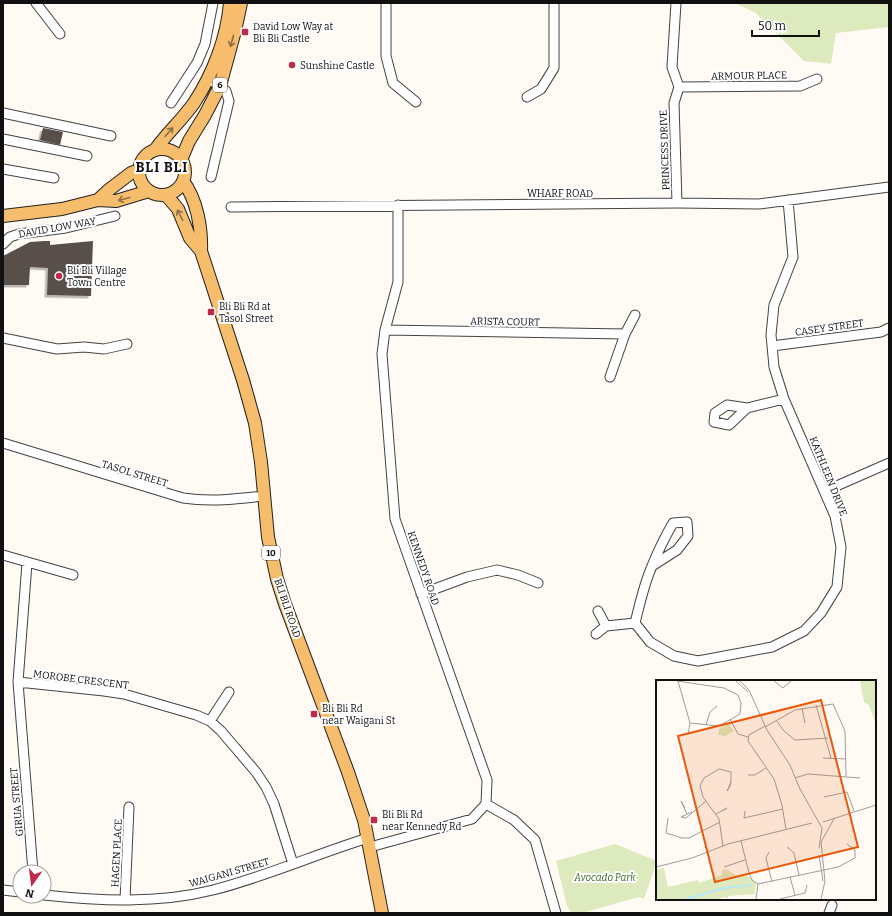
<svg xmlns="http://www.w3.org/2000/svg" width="892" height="916" viewBox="0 0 892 916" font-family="Bitter,serif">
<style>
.green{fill:#dceabd}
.building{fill:#594f4c;filter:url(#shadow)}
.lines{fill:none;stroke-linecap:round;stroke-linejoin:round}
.minor-casing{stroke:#434343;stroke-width:11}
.major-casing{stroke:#212121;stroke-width:14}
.minor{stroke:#fff;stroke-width:9}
.major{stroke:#f6bd6c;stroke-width:12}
.oneway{stroke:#8e6f43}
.poi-dot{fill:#bf294a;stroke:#fff;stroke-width:1.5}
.labels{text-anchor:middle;stroke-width:4;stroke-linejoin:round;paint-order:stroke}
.shield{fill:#fff;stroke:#585858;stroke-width:1}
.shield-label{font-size:9px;font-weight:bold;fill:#101010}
.poi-label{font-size:10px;fill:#101010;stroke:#fff;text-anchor:start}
.street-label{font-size:10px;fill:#101010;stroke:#fff}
.park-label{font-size:10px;font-style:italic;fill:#3c6820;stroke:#fff}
.district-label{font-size:14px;font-weight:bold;letter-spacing:1px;fill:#101010;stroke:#fff}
.inset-river{fill:none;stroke:#b9e9f6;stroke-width:2}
.inset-road{fill:none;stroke:#9f9d99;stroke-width:1}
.view{fill:#e8590c;fill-opacity:0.15;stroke:#e8590c;stroke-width:2}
.inset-edge{fill:none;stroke:#101010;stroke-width:2}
</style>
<defs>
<filter id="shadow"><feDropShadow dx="-2.5" dy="2.5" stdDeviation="0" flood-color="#0004"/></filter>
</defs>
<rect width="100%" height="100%" fill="#fffbf4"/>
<path class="green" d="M735,3H889V27L836,33L831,64L804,61L756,13Z
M615,844L657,861L644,899L639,897L582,913L571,912L567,906L556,861Z"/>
<path class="building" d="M43,128L63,132L60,145L40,140Z
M44,241H50V245L93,241L91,296L47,295L48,268L30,267L29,285H3V256L30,242Z"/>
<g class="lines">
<defs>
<path id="minor" d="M36,3L60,34
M386,3V56L393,83L416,102
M676,3L672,67L679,87L674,103L677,203
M208,78L226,91L229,101L211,177
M679,87L800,86L817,79
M527,97L541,89L554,68V3
M171,103L197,63L205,44L213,3
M3,113L111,136
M3,139L87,156
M3,169L54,178
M231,207L677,203L759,204L889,187
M3,244L10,237L19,234L66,228L115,216
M385,330L625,334L610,377
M625,334L635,315
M3,338L57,349L84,347L104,349L127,344
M772,346L881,332L889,328
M747,408L727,405L715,413L714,422L729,425L747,408L784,399
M3,443L183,498C211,502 237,499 264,496
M825,491L889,463
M3,555L73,575
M27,563L18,682L33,872
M652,566L677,550L688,536L687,522L673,523C665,537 658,551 652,566C644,584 640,603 635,623L650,642L674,656L698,661L772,647L804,631L821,613L837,587L841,547L835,516L784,399L774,367L771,335L774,305L793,257L788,200
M421,594L467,577L497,570L518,575L538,583
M598,611L606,626
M596,634L606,626L635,623
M18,682L104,691L124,694L196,715L210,721L221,731L256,772L266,787L274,804L293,864
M210,721L229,692
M486,804L514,820L535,840L556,913
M370,847L472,819L486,804L487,780L395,519L382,354L385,330L398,282V205
M3,890L20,892
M44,895C100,901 157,904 213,890C265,877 316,854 368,838
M125,900L129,807
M829,913L832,905"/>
<path id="major" d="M139 172a23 23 0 1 1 46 0a23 23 0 1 1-46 0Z
M155,150C167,133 182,120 194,103C213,74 227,38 230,3
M181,160L189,141L205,115L220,86L235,31L241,3
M183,181C197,200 202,228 201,251L243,380L255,423L261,462L268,537L277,579L285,604L348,772L364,820L382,913
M166,195L178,209L190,238L201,251
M98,200L110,189L131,173L139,170
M3,216L62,209L98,200L116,201L149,191"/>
</defs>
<use href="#minor" class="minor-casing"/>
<use href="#major" class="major-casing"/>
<use href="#minor" class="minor"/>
<use href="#major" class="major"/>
</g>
<defs><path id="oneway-shaft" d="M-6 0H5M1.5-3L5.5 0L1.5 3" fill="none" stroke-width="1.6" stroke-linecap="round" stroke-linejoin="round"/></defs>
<g class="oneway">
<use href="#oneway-shaft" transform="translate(232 41) rotate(105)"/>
<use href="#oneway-shaft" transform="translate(169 132) rotate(-48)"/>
<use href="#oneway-shaft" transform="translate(124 199) rotate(166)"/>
<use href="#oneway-shaft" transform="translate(180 215) rotate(-117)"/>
</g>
<g class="poi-dot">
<rect x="241" y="28" width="8" height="8" rx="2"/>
<circle cx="292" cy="65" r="4"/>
<circle cx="59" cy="276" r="4"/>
<rect x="207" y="308" width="8" height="8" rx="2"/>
<rect x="310" y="710" width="8" height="8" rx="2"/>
<rect x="370" y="816" width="8" height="8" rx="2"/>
</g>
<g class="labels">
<g class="shield">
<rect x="213" y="78" width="14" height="14" rx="3"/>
<rect x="262" y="546" width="18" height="14" rx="3"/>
</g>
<g class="shield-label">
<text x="220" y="88">6</text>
<text x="271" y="556">10</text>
</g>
<g class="poi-label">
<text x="253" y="30">David Low Way at<tspan x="253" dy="12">Bli Bli Castle</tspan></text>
<text x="300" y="69">Sunshine Castle</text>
<text x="67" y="274">Bli Bli Village<tspan x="67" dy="12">Town Centre</tspan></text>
<text x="219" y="310">Bli Bli Rd at<tspan x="219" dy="12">Tasol Street</tspan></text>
<text x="322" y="712">Bli Bli Rd<tspan x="322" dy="12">near Waigani St</tspan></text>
<text x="382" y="818">Bli Bli Rd<tspan x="382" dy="12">near Kennedy Rd</tspan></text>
</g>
<g class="street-label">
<text transform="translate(749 75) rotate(-1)" y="4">ARMOUR PLACE</text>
<text transform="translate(664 150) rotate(-92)" y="4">PRINCESS DRIVE</text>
<text x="560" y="197">WHARF ROAD</text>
<text transform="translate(57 227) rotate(-10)" y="4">DAVID LOW WAY</text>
<text transform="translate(505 321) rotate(1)" y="4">ARISTA COURT</text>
<text transform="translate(829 327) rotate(-8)" y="4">CASEY STREET</text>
<text transform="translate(135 473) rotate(17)" y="4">TASOL STREET</text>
<text transform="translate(829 476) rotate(68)" y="4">KATHLEEN DRIVE</text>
<text transform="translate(424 568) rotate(71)" y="4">KENNEDY ROAD</text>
<text transform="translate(288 608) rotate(71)" y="4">BLI BLI ROAD</text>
<text transform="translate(81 679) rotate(7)" y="4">MOROBE CRESCENT</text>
<text transform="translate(16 802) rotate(-95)" y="4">GIRUA STREET</text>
<text transform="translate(116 853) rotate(-87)" y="4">HAGEN PLACE</text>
<text transform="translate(229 872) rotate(-16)" y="4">WAIGANI STREET</text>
</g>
<g class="park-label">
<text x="605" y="881">Avocado Park</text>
</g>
<g class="district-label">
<text x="162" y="172">BLI BLI</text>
</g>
</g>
<g transform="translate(656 680)">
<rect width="220" height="220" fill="#fffbf4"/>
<path d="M204,1H220V45L213,25L208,22ZM72,44L78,51L69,56L62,55L63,49ZM8,188L12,207L42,200L43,203L66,195V190L70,189L80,195L92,196L100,203L99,214L72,216V219L69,217L62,219H0V190Z" fill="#dceabd"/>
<path class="inset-river" d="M30,219L68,208L95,205"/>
<path class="inset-road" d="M21,1L68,8L82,15L85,23L84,34L63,46L34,43M22,1L34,43L32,55M80,1L92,12M84,1L93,10L111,50L134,85L144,109L166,148M118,1L127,8L135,1M160,25L175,78M146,28L149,43M74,39L82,54L92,57M120,40L128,51L139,60L172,58M50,45L54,32L61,26M109,46L93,55L92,61L118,99L126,125L130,150M109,47L139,30L177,24L189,51L190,96M167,78L190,79M92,95H99L110,88M139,98L152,94L204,98M168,117L191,112L198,131M29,128L25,121L31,134M89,131L88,138L127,129M36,132L25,137L30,138L50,121M60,134L71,128L66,131M12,138L10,153L26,158H33L64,142M167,142L220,125M85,161L93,193L96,200L102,204L182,187L199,178V170L191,164M67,166L63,139L47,117L44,106L48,98L63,89L75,92V102L74,106L71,111L75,102M131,167L138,173L143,195M163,168L166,148M113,172L110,178L116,202M163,175L167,201M0,187L36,178L72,164L156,143M68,187L89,180M134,197L139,215M100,219L102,204M124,219L149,213L151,205M165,219L169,201L165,162L178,139"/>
<path class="view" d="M165,20L202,167L59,202L22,56Z"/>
<rect width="220" height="220" class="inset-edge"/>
</g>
<rect width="892" height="916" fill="none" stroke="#101010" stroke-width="8"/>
<g transform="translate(32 884) rotate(194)"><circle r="19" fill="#ffffff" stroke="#9f9f9f"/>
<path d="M0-3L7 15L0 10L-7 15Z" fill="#bf294a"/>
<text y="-6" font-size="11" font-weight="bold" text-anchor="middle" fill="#101010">N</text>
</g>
<path d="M752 30v6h67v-6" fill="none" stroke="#101010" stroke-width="2"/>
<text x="758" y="30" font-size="12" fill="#101010" stroke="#ffffff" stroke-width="3" paint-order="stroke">50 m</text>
</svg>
